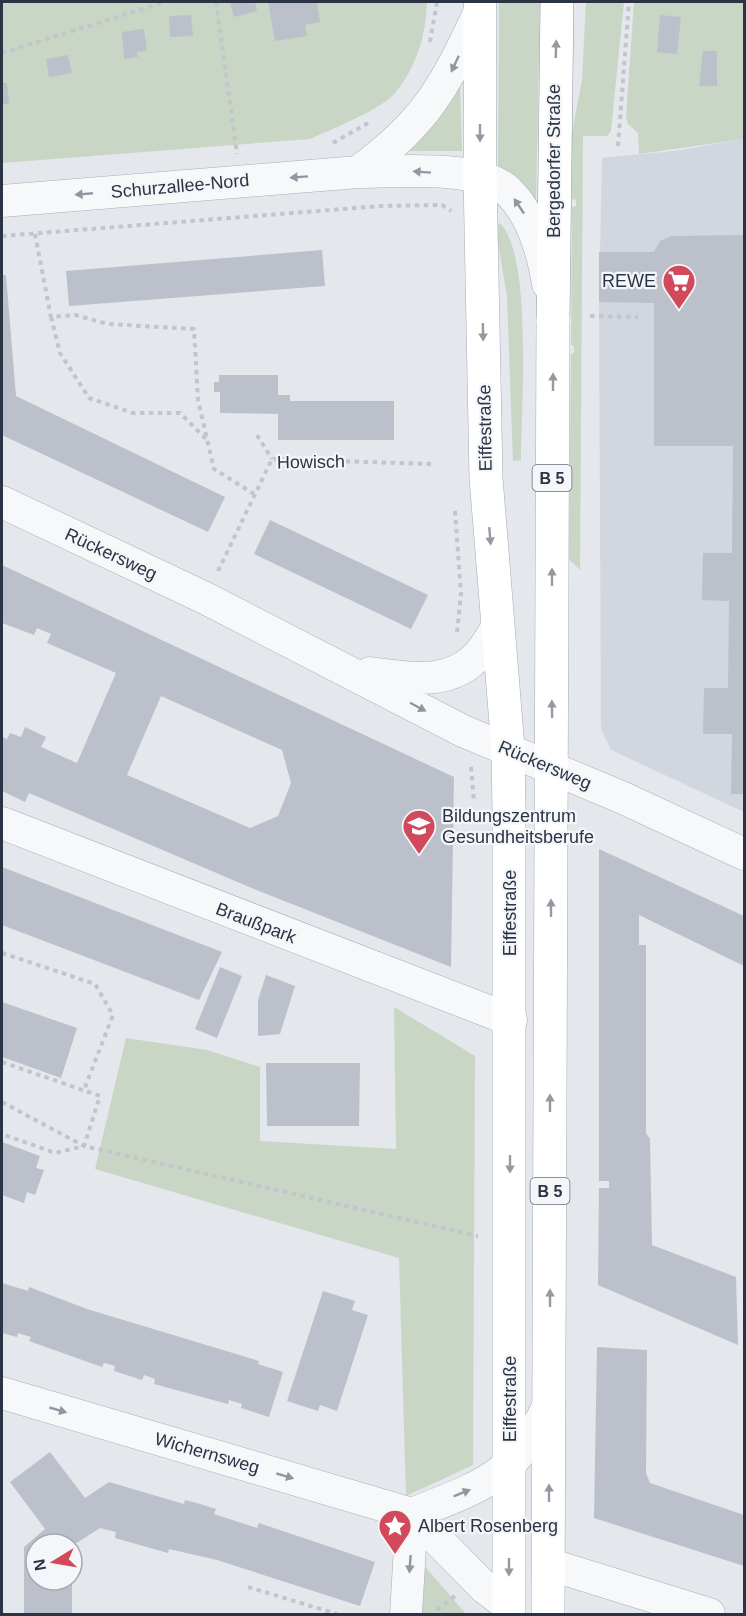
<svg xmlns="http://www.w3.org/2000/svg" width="746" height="1616" viewBox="0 0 746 1616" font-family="Arial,sans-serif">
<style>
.built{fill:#d2d6de}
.green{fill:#c9d6c5}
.building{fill:#bbc0ca;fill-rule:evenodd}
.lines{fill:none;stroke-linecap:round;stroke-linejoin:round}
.minor-casing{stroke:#a9aeb7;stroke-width:33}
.primary-casing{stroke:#a3abb8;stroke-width:34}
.trunk-casing{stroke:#8b94a3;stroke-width:34}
.path{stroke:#c2c5cb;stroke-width:4;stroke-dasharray:4.5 4.5;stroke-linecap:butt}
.minor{stroke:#f7f8fa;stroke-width:32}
.primary{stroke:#fff;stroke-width:33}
.trunk{stroke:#fff;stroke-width:33}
.oneway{fill:#959aa2}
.oneway2{fill:#9196a0}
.labels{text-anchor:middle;stroke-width:4.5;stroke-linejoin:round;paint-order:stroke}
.shield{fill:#f4f6f9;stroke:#676e7b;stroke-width:1.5}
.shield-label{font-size:16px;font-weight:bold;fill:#2b3445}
.street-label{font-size:18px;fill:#2b3445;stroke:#f4f6f9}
.poi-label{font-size:18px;fill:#2b3445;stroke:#f4f6f9;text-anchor:start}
</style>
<rect width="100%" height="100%" fill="#e4e7ec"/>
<path class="built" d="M744,139V812L611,750L601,729L599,302L602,158L674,151Z"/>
<path class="green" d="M2,2H427C426,34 417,66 396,92C381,110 332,129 310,139L2,163Z
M499,2H540L536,203L498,171Z
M586,2H624L611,131L607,136H583L580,570L569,559L571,354L574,353V346L571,345L572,207L576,206V200L572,199V133L582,80Z
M634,2H744V139L639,154L638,133L628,124L626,116Z
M460,81L462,151H407Z
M500,223C533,256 521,411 521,460L513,461L507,296L495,226Z
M394,1007L475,1056L473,1465L406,1496L399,1258L95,1169L126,1038L207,1050L260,1067V1141L396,1149Z
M416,1556L466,1614H416Z"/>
<path class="building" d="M230,2H255L257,11L234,17Z
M268,2H317L320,22L305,25L307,36L275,41Z
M191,15L193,36L170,37L169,16Z
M660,15L681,17L677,54L657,52Z
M144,29L147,51L137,52L138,57L124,59L122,32Z
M703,51H717V86H699Z
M68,55L72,73L49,77L46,59Z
M2,83H7L9,104H2Z
M744,235V794H731L732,734H703L704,688H728L729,601L702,600L703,553H732L733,446H654V303L599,302V252H654L660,241L671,236Z
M322,250L325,286L69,306L66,271Z
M2,275H6L16,396L225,497L208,532L2,435Z
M219,375H278V395H290V401H394V440H278V414L220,413V392H214V382H219Z
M270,520L428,595L411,629L254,554Z
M2,565L454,777L451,967L254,889L29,793L25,802L2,791V737L7,739L10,733L21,737L25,727L46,737L41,747L77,763L116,673L47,643L51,634L37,628L34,635L2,623ZM161,696L282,750L291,783L278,816L250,828L127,775Z
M599,849L744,916V966L639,915V945H646V1133L650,1139L652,1245L736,1277L738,1345L598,1285L599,1188H609V1181H599Z
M2,867L222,952L199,1000L2,925Z
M220,967L242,976L217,1038L195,1029Z
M266,975L295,986L280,1034L258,1036V1000Z
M2,1002L77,1028L61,1078L2,1057Z
M266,1063H360L359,1126H267Z
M2,1142L40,1156L36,1168L44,1170L35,1195L27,1192L24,1203L2,1195Z
M2,1283L28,1291L29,1287L87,1309L259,1361L258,1364L283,1372L269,1417L241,1408L242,1404L229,1400L228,1404L154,1384L155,1379L144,1375L142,1380L114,1371L115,1366L104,1363L102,1367L29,1341L31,1337L18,1333L17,1337L2,1333Z
M323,1291L355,1301L352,1310L368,1315L337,1411L320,1405L318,1411L287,1401Z
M597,1347L647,1350L646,1473L650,1483L744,1515V1566L594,1518Z
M50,1452L85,1498L109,1482L184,1504L185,1500L197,1503L216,1509L214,1514L257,1528L259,1523L375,1562L360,1606L217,1560L169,1549L168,1553L115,1538L116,1532L100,1528L72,1546L36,1544V1580H72V1614H24V1547L45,1529L10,1482Z"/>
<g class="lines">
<defs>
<path id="minor" d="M358,172C427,122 445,86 480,11
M2,201L358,172C395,172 482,164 509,192C532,215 543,253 548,284
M2,502L205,598L463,731L621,797L744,854
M370,673C407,678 452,687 480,653C487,645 492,635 498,626
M2,823L511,1020
M2,1393L412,1514L485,1588L509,1606
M412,1514C483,1485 516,1478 549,1404
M548,1564L709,1614
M406,1614L412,1514"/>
<path id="primary" d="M480,176L486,478L508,748L509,813V1614
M548,1614L553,321"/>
<path id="trunk" d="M480,2V176
M553,321L557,2"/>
</defs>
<use href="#minor" class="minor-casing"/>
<use href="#primary" class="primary-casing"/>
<use href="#trunk" class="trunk-casing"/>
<path class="path" d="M216,2L237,154
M430,42L437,2
M2,53L165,2
M333,143L368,123
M618,146L629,2
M35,234L51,317L75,315L108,324L194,329L198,400L214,469L254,494
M2,236L381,206L442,205L451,211
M590,316L638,317
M51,317L60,353L89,398L133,413H180L206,439
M257,435L272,459
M455,511L461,594L457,632
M218,571L272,459L431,464
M471,767L474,802
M2,953L95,984L113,1015L84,1090
M2,1062L100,1096L84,1146L55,1153L2,1134
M2,1102L84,1146L478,1236
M248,1587L337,1614
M437,1610L455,1596"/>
<use href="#minor" class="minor"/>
<use href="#primary" class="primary"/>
<use href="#trunk" class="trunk"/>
</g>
<defs><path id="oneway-solid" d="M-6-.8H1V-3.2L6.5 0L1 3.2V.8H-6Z" transform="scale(1.5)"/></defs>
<g class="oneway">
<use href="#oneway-solid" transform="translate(556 49) rotate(-88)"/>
<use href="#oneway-solid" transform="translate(480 133) rotate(90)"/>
<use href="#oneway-solid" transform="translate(483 332) rotate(89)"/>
<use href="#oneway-solid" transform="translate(553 382) rotate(-90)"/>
<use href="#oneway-solid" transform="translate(490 536) rotate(85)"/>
<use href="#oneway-solid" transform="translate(552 577) rotate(-90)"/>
<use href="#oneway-solid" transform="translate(552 709) rotate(-91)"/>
<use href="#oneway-solid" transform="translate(551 908) rotate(-90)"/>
<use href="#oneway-solid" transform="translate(550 1103) rotate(-90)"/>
<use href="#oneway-solid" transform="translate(510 1164) rotate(90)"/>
<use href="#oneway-solid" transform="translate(550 1298) rotate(-90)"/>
<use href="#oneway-solid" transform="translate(549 1493) rotate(-90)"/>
<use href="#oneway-solid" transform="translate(509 1567) rotate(90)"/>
</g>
<g class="oneway2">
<use href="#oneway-solid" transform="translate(455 64) rotate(115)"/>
<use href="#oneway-solid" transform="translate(422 172) rotate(-176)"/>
<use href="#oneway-solid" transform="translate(299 177) rotate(176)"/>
<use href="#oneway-solid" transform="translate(84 194) rotate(175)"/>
<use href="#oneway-solid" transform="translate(519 206) rotate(-124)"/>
<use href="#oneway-solid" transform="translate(418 707) rotate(28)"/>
<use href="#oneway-solid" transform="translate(58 1410) rotate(16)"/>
<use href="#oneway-solid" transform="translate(285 1476) rotate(16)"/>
<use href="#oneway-solid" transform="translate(462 1493) rotate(-22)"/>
<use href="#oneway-solid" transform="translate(410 1564) rotate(94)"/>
</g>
<defs>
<symbol id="supermarket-pin" viewBox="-11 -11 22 30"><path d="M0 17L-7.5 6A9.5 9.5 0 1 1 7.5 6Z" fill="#d1495b" stroke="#f4f6f9"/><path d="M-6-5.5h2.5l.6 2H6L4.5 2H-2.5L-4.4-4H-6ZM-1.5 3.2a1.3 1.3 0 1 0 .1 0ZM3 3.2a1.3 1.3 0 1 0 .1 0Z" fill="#fff"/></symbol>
<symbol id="school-pin" viewBox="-11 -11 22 30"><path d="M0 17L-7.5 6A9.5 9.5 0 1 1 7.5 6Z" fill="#d1495b" stroke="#f4f6f9"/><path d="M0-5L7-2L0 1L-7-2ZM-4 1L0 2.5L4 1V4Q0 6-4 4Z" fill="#fff"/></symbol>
<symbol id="sight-pin" viewBox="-11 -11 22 30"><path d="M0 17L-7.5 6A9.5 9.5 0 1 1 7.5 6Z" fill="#d1495b" stroke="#f4f6f9"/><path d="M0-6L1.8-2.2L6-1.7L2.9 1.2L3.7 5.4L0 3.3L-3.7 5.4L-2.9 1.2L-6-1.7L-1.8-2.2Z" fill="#fff"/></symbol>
</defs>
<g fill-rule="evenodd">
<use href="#supermarket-pin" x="660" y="262" width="38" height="52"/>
<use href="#school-pin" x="400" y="807" width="38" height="52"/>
<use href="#sight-pin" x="376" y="1507" width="38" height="52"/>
</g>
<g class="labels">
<g class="shield">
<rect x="532.5" y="465" width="39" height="26" rx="4.5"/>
<rect x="530.5" y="1178" width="39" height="26" rx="4.5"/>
</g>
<g class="shield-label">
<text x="552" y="484">B 5</text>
<text x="550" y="1197">B 5</text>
</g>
<g class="street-label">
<text transform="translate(554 161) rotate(-90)" y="6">Bergedorfer Straße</text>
<text transform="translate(180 186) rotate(-5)" y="6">Schurzallee-Nord</text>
<text transform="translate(485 428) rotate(-91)" y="6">Eiffestraße</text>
<text transform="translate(311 462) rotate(-1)" y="6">Howisch</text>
<text transform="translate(111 554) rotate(25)" y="6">Rückersweg</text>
<text transform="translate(545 765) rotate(23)" y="6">Rückersweg</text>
<text transform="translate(510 913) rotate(-90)" y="6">Eiffestraße</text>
<text transform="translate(256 923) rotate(21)" y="6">Braußpark</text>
<text transform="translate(510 1399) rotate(-90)" y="6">Eiffestraße</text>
<text transform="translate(207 1453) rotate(16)" y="6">Wichernsweg</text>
</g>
<g class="poi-label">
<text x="656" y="287" text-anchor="end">REWE</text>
<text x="442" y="822">Bildungszentrum<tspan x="442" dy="21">Gesundheitsberufe</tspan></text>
<text x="418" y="1532">Albert Rosenberg</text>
</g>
</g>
<rect width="746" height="1616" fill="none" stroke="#2b3445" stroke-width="6"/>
<g transform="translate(54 1562) rotate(259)"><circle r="28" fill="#f4f6f9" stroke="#a4a8b1" stroke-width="1.5"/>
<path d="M0-4.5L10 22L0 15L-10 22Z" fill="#d1495b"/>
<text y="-9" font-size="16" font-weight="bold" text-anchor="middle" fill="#2b3445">N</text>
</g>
</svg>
